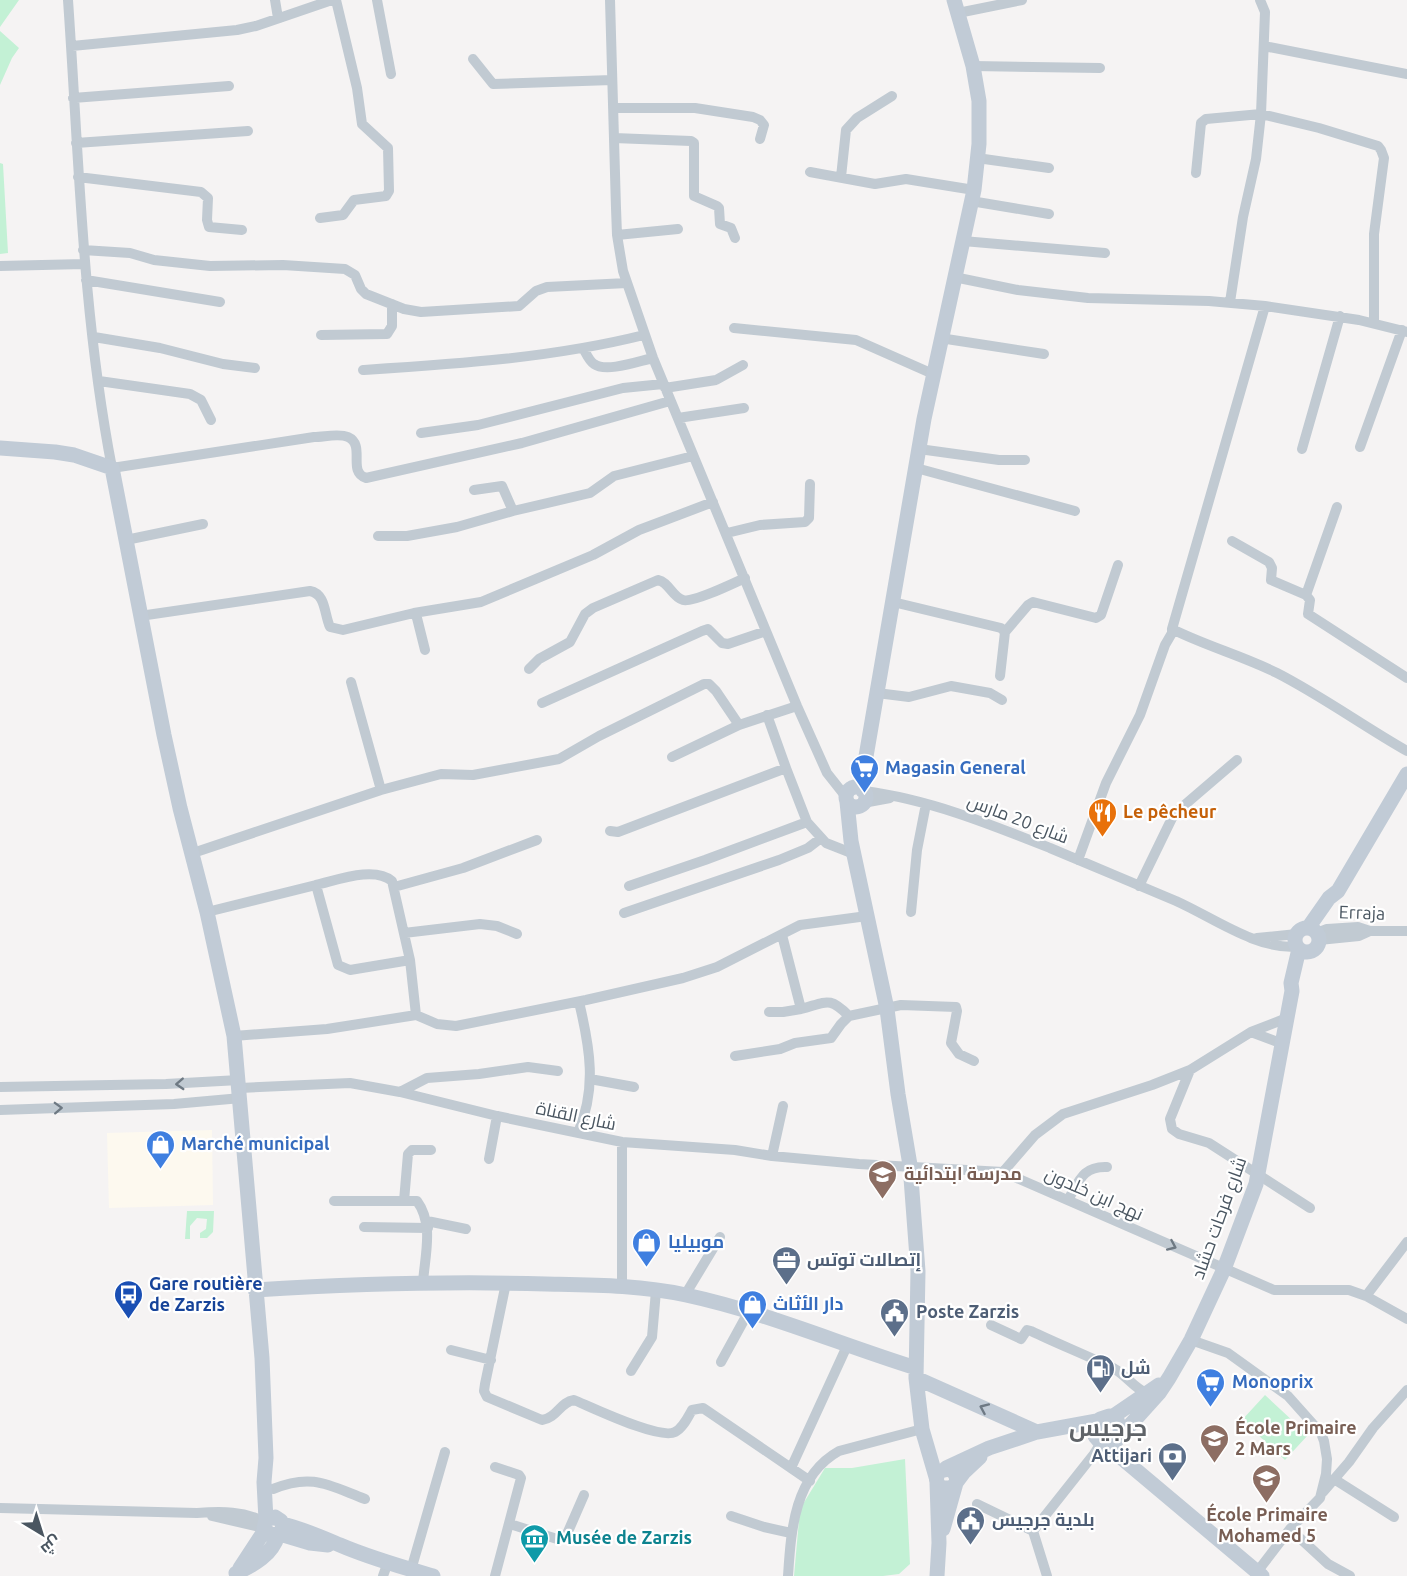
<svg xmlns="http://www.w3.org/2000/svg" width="1407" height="1576" viewBox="0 0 1407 1576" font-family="Ubuntu,Cairo,sans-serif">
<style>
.commercial{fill:#fdf9ef}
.green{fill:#c3f1d5}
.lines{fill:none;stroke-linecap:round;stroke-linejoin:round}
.street{stroke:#c1cad2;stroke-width:10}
.secondary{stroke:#c1cbd6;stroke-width:15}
.oneway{stroke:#6e7983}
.oneway2{stroke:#6e7984}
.labels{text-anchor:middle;stroke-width:4.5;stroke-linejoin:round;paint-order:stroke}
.shop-label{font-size:18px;font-weight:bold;fill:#366cbe;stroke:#fff;text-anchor:start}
.food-label{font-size:18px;font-weight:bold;fill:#c56008;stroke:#fff;text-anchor:start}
.street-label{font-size:18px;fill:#4a5661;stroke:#fff}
.education-label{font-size:18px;font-weight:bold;fill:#785e54;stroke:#fff;text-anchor:start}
.service-label{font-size:18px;font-weight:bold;fill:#4e5e75;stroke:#fff;text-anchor:start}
.transit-label{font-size:18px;font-weight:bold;fill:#164399;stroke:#fff;text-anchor:start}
.culture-label{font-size:18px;font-weight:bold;fill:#0d838f;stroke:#fff;text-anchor:start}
.district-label{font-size:24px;font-weight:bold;fill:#5f6368;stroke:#fff}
</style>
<rect width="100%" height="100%" fill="#f5f3f3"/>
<path class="commercial" d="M212,1130L213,1205L109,1208L107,1133Z"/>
<path class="green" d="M0,0H19L0,27Z
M0,31L19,48L12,58L0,85Z
M0,163L3,164L8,253L0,254Z
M187,1211H214L213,1232L207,1238H200V1233L206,1229L207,1219L197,1218L190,1226V1239H185Z
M1265,1395L1308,1435L1285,1460L1242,1420Z
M905,1459L910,1564L899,1574L883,1576H794L800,1509L825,1468H852Z"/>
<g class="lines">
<path class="street" d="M68,0C79,157 82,313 112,468L314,437C324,437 339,433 348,437C366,445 347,472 366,478L522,443L670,401
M275,0L278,18
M377,0L391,74
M610,0L616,208L617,235L623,271L653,358L797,706L827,773L846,797
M958,13L1022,0
M72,46L237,30L256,26L332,0
M1264,46L1407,74
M473,59L493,84L612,80
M973,66L1100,68
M73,98L229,86
M614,108H695L753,117L760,120L764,125L760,139
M614,138L691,141L694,143V196L717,206L719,208L720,224L731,228L735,238
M76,143L248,131
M977,158L1049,168
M810,172L875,184L906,179L974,190
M1196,173L1201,123L1206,119L1261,114L1319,128L1378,146L1381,150L1384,158L1374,234V323
M78,177L201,192L208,198L207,220L209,227L242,230
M841,177L846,130L857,118L892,96
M971,201L1049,214
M320,218L343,215L354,200L386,196L389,191L388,148L362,124L357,88L336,0
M617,235L678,229
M963,241L1105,253
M83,250L130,253L154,260L210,266L283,265L345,269L355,275L361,289L366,294L404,309L421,312L519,306L536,291L547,287L627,283
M0,266L84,264
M954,277L1018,290L1088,298L1209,301L1265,306L1359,320L1407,332
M86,280L220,302
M1230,302L1243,217L1256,159L1261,114L1265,12L1260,0
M1265,306L1172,629C1206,646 1243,656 1277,673C1322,696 1363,726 1407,751
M734,328L856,340L933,374
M321,335L387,334L392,326V304
M94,337L160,348L223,364L255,368
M940,338L1044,354
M583,348C586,353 589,361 594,364C606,373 639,361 653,358
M363,370C457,364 552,358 644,335
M99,381L190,394L201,400L211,420
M665,388L716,380L743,365
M678,418L744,408
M421,433L478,425L623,388L663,384
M1360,447L1402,330
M919,449L999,460H1025
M1302,449L1340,316
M916,468L1075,511
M474,490L502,486L513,511
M1337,507L1306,595L1310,600L1308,614L1407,678
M727,533L760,525L805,522L809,518L810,484
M378,536H407L457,527L513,511L590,493L614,476L693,456
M126,540L203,524
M1232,541L1269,562L1272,568L1271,580L1306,595
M893,602L1001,628L1005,632L1000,676
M414,613L481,602L593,555L639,530L713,502
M140,616L310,591C326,594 324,614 330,627L343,630L414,613L417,618L425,650
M1005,632L1028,605L1033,602L1096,618L1101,615L1118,565
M529,669L539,659L570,642L585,614L593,608L658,580C669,582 672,597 683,600C693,603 734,583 745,578
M351,682L381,790L441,774L473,775L559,759L599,736L704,684H709L716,691L739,725L797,706
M877,693L909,697L951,686L990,693L1002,700
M542,703L702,631L708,629L722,643L728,644L766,631
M672,757L739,725
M864,791C928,799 990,824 1050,848C1092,866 1134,883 1176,901C1214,918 1255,949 1298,947
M863,803L890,798
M807,822L826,843L854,854
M610,831L618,832L786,768L767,715
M193,853L381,790
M1078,860L1106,783L1140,715L1165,645L1172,633V629
M629,886L705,860L807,822L786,768
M1139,886L1174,814L1237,760
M394,887L463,868L537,840
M207,912L316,885
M911,912L917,850L926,804
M624,913L779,860L808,848L821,838
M404,933L480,924L497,926L517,934
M1317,933L1327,929L1358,927L1370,931H1407
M782,935L801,1009C827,1002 829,996 849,1016
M1257,938L1297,934
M1319,940L1359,936L1370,931
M769,1012H783L801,1009
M416,1015L437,1024L456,1026L586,1000L683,978L717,967L800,925L867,916
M1251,1032L1283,1044
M234,1036L327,1029L416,1015L410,960L392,881C374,866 338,880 316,885L338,965L350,970L410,960
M735,1056L780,1049L795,1043L831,1038L841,1024L849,1016L901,1005L956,1007L957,1011L951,1043L959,1054L974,1061
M1190,1070L1170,1119L1172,1129L1179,1134L1209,1143L1310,1208
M590,1079L634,1087
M0,1087L166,1084L239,1080
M240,1088L350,1083L400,1092L497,1116L622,1142L735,1150L772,1156L859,1164L1003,1172L1274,1290H1349L1366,1296L1407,1319
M400,1092L427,1078L479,1074L528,1067L558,1071
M0,1110L174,1104L241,1098
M578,1133C597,1088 590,1048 579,1002
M772,1156L783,1106
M489,1159L497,1116
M1003,1172L1035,1135L1063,1114L1152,1085L1190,1070L1251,1032L1287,1018
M1068,1200C1079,1182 1082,1166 1107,1167
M334,1201H417C434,1224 425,1255 423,1282
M404,1201L408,1154L412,1150H431
M427,1221L466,1229
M364,1227L428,1228
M506,1283L485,1384L484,1391L487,1397L542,1420C557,1418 560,1402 574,1400C593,1408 659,1440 675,1432C683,1428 688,1417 692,1410L703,1408L810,1481
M622,1286V1142
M685,1295L720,1237
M1366,1296L1407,1242
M991,1325L1021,1339L1027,1330L1031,1331C1058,1344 1086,1355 1113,1368C1126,1375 1133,1387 1146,1393
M1191,1340L1228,1353L1288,1396L1321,1433L1324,1441L1327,1459L1326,1474L1320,1498L1290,1529L1257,1572
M451,1350L491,1360
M721,1362L749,1311
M631,1371L652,1337L656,1291
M791,1468L847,1346
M1334,1479L1394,1517
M273,1489C312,1473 328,1485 365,1499
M1323,1492L1349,1462L1373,1428L1407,1390
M977,1504L1033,1531
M0,1508L197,1513C222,1511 244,1511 265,1522
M212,1516L264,1528
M731,1516L764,1527L791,1533
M510,1524L557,1539L562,1538L567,1534L584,1495
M1290,1529L1328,1564L1350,1576
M411,1570L445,1452
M383,1576L388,1562
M495,1576L521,1478L519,1475L495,1467
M788,1576C791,1531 794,1476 839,1451L922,1429
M1047,1576L1033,1531L1094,1454L1101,1443"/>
<path class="secondary" d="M0,448L55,452L74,455L112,468L164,735L180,808L207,912L234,1036L262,1358L266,1458L264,1482L266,1520L264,1528L270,1535L280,1534L283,1527L281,1521L275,1517L266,1520
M846 797a10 10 0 1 1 20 0a10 10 0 1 1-20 0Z
M863,791L864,768L924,419L974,190L979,144V101L973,66L954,0
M847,802L851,841L887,1009L898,1094L910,1165L918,1271L916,1378L922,1429L936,1477
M1308,928L1329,898L1338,891L1407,774
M1295 940a12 12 0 1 1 24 0a12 12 0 1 1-24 0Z
M255,1290C352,1284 449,1281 546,1284C593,1285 640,1285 686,1295C765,1312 839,1344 916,1368
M916,1378L1037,1432
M1112,1417L1159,1385
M1121,1432L1117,1420L1109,1416L1100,1419L1094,1429L1095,1436L1101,1443H1114L1159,1393L1169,1378L1191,1340L1224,1269L1256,1184L1292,991L1291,983L1299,949
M1105,1444L1262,1576
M946,1468L989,1448L1037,1432L1097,1421
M957,1480L955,1473L949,1469L940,1471C935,1477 935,1483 942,1488H952L964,1472L980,1457
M937,1483L939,1543L937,1576
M283,1524C303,1529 321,1537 340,1545C370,1558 402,1567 433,1576
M943,1529L956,1483
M280,1534L310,1543L328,1545
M240,1568L265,1530
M236,1573C254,1565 272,1555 278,1535"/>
</g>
<defs><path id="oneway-chevron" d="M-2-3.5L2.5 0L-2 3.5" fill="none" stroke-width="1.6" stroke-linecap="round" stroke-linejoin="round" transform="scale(1.5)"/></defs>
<g class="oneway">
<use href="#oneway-chevron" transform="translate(180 1084) rotate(177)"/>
<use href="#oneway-chevron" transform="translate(58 1108) rotate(-2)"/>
<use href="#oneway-chevron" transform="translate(1172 1246) rotate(24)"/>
</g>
<use class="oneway2" href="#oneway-chevron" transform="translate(984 1408) rotate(-156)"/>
<defs>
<symbol id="supermarket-pin" viewBox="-11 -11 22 30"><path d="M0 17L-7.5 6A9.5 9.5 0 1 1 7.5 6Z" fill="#3f7fe0" stroke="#fff"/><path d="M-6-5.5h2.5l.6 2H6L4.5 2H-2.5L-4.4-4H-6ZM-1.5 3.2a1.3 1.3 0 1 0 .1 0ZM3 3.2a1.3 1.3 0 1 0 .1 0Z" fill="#fff"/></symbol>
<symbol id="restaurant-pin" viewBox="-11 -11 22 30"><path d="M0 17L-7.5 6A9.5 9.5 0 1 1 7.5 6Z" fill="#e8710a" stroke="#fff"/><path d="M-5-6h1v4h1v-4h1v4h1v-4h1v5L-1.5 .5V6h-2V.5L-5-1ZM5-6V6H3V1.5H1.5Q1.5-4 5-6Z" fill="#fff"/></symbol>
<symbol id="shop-pin" viewBox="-11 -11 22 30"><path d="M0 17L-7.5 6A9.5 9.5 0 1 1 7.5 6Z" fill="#3f7fe0" stroke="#fff"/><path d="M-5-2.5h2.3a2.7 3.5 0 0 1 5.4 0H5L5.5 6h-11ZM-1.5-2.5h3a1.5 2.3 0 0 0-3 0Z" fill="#fff"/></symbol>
<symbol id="school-pin" viewBox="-11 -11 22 30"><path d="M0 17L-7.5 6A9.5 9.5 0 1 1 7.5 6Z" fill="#8d6e63" stroke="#fff"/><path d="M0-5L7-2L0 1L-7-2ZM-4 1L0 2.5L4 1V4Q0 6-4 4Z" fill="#fff"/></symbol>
<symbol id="office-pin" viewBox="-11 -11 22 30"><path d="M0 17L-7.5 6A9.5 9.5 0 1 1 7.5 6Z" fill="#5c6f8a" stroke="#fff"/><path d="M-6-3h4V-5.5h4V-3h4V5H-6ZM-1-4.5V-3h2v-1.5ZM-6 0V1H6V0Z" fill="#fff"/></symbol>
<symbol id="bus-pin" viewBox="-11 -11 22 30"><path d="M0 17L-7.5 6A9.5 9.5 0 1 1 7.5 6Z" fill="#1a4fb4" stroke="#fff"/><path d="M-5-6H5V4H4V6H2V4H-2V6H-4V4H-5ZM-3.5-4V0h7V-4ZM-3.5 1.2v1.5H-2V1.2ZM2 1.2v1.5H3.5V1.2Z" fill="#fff"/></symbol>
<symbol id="civic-pin" viewBox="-11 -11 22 30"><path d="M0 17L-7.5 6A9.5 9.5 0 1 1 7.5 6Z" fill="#5c6f8a" stroke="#fff"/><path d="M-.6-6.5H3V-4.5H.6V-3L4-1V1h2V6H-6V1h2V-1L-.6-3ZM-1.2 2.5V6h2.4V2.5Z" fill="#fff"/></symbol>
<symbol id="fuel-pin" viewBox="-11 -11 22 30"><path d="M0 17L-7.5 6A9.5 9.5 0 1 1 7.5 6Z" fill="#5c6f8a" stroke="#fff"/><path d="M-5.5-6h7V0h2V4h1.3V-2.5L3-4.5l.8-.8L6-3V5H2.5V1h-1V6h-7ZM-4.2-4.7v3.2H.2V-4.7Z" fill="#fff"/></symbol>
<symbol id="bank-pin" viewBox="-11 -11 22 30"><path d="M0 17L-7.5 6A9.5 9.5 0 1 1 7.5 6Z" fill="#5c6f8a" stroke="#fff"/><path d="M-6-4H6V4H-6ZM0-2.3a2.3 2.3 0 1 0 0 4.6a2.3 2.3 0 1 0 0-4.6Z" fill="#fff"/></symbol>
<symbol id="museum-pin" viewBox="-11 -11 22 30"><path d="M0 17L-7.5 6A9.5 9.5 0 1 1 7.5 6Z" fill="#0f9aa8" stroke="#fff"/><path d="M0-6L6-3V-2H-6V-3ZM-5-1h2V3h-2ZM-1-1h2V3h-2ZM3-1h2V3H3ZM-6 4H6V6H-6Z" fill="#fff"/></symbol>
</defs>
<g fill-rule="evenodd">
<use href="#supermarket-pin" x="848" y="752" width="33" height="45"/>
<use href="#restaurant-pin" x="1086" y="796" width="33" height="45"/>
<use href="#shop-pin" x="144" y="1128" width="33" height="45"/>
<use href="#school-pin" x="866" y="1158" width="33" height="45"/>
<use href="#shop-pin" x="630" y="1226" width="33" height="45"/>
<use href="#office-pin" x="770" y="1244" width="33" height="45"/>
<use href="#bus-pin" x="112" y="1278" width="33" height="45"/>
<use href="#shop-pin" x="736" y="1288" width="33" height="45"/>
<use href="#civic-pin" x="878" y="1296" width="33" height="45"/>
<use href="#fuel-pin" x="1084" y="1352" width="33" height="45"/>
<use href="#supermarket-pin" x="1194" y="1366" width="33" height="45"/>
<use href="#school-pin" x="1198" y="1422" width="33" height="45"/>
<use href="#bank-pin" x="1156" y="1440" width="33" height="45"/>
<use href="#school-pin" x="1250" y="1462" width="33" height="45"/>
<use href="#civic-pin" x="954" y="1504" width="33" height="45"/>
<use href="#museum-pin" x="518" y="1522" width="33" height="45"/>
</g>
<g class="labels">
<g class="shop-label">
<text x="885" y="774">Magasin General</text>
<text x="181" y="1150">Marché municipal</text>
<text x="668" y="1248">موبيليا</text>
<text x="773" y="1310">دار الأثاث</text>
<text x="1232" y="1388">Monoprix</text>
</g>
<g class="food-label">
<text x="1123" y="818">Le pêcheur</text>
</g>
<g class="street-label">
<text transform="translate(1018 819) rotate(21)" y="6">شارع 20 مارس</text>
<text transform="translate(1362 913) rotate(2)" y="6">Erraja</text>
<text transform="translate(576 1116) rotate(12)" y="6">شارع القناة</text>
<text transform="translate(1094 1194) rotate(24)" y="6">نهج ابن خلدون</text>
<text transform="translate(1219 1218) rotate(-70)" y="6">شارع فرحات حشاد</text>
</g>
<g class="education-label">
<text x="904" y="1180">مدرسة ابتدائية</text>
<text x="1235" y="1434">École Primaire<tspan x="1235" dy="21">2 Mars</tspan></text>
<text x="1267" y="1521" text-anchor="middle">École Primaire<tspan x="1267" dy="21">Mohamed 5</tspan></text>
</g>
<g class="service-label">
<text x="807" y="1266">إتصالات توتس</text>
<text x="916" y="1318">Poste Zarzis</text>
<text x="1121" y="1374">شل</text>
<text x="1152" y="1462" text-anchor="end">Attijari</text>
<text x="992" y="1526">بلدية جرجيس</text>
</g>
<g class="transit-label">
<text x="149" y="1290">Gare routière<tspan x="149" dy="21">de Zarzis</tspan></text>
</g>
<g class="culture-label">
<text x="556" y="1544">Musée de Zarzis</text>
</g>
<g class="district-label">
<text x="1108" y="1436">جرجيس</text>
</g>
</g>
<g transform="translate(42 1534) rotate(142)" stroke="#ffffff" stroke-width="4.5" paint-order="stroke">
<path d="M0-4.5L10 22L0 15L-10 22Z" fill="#4a5661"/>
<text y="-9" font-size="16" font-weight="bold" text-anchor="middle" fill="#4a5661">ش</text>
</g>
</svg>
